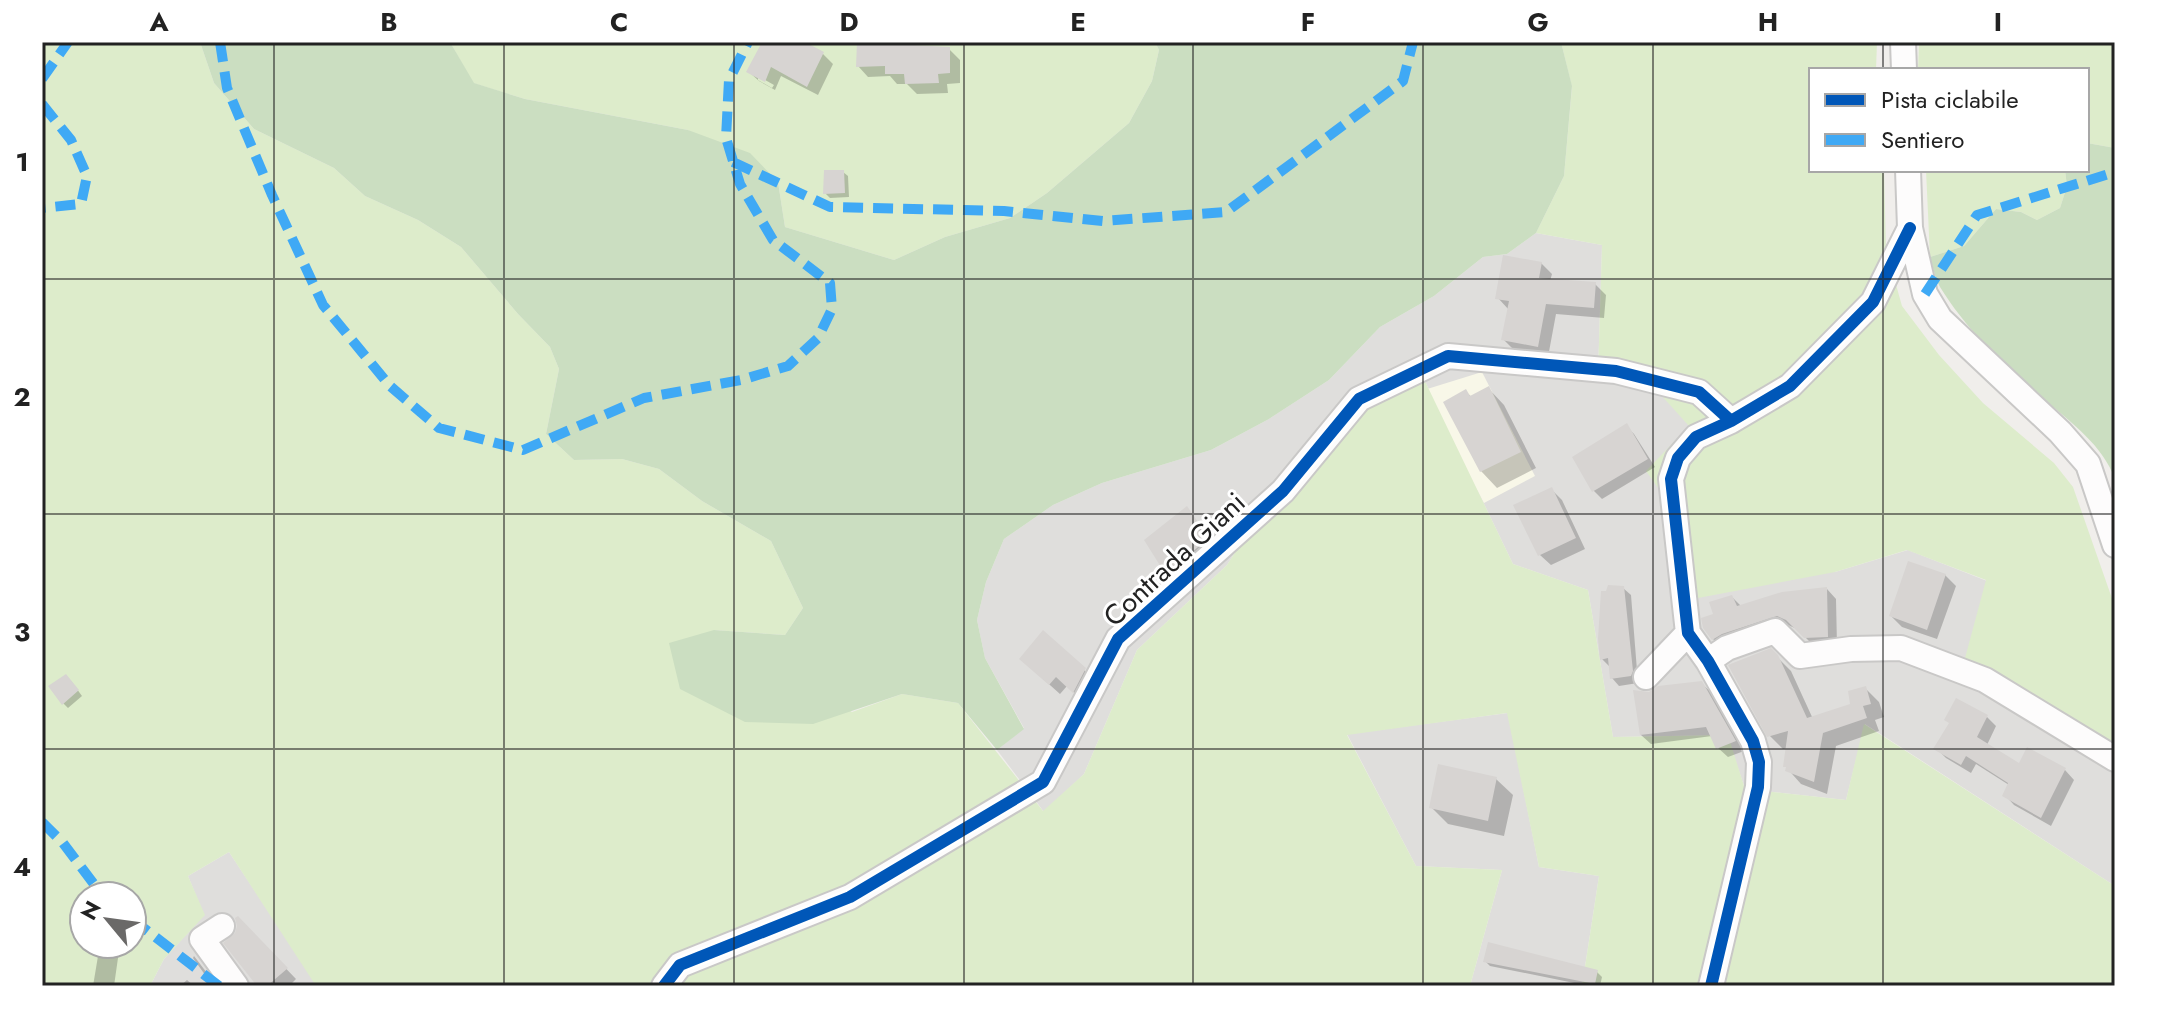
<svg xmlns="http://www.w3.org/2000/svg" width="2157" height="1028" viewBox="0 0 2157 1028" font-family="Jost,sans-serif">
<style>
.residential{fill:#dfdedc}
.education{fill:#f8f7e8}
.grass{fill:#ddeccb;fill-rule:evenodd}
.forest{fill:#cbdec1}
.shadow{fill:#0003;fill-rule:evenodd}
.building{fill:#d7d4d2}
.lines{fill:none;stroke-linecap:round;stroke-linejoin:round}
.minor-casing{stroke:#c9c8c7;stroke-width:28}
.minor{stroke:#fdfcfc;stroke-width:24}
.quiet{stroke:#3fa9f5;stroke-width:10;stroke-dasharray:20 10;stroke-linecap:butt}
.cycleway-casing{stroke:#fff;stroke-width:17}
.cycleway{stroke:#0057b8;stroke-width:12}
.grid{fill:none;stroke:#222;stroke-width:2;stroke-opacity:0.55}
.labels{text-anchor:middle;stroke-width:6;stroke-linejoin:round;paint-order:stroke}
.street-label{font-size:28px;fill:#222;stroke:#fff}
.neatline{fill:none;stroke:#222;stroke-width:3}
.grid-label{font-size:26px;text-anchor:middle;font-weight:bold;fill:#222}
</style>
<rect width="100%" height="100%" fill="#f0eeeb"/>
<path class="residential" d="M1536,233L1602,245L1598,374L1652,385L1835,572L1908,550L1987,581L2115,765V886L1865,724L1846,800L1745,789L1727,735L1613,737L1588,590L1513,564L1422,375L1279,484L1227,565L1137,650L1084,774L1044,812L997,750L1024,728L985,658L977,620L986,582L1004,539L1053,505L1102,483L1211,450L1269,419L1329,380L1380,327L1434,296L1483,257L1507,254Z
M1508,713L1539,867L1599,876L1582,986H1470L1502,870L1416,866L1347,734Z
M229,852L317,985L316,986H150L164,959L204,915L188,876Z"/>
<path class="education" d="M1482,372L1535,476L1484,503L1424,390Z"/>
<path class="grass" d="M42,42H200L214,83L254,129L334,168L365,196L418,220L461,247L518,314L550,347L559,369L546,434L574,460L622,459L659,469L702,501L771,541L803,608L785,635L714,630L852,712L902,694L958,703L1043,811L1084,774L1137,650L1227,565L1279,484L1322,429L1422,375L1513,564L1588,590L1613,737L1728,735L1745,789L1846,800L1864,724L2115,886V986H1582L1599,876L1539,867L1507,713L1347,735L1416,866L1502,870L1470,986H316L229,852L188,876L205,915L164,959L150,986H42ZM84,896H132V944H84Z
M450,42H1155L1159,50L1152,81L1129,123L1047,193L1010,218L945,237L894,260L785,227L778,182L688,130L525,99L473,83Z
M1561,42H1877L1876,70H1811V170H1884L1886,249L1902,306L1939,355L1983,403L2054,463L2073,487L2115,607V765L1961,673L1986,580L1907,550L1835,572L1698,598L1686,527L1646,471L1689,426L1652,385L1598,374L1602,245L1536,233L1564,176L1572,87Z
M1919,42H2115V148L2087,143V70H1918Z
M1926,170H2065L2067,186L2060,208L2037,220L2021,212L1996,209L1964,246L1930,257Z"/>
<path class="forest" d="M200,42H450L474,83L525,99L688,130L750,153L778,182L785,227L894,260L945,237L1010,218L1047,193L1129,123L1152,81L1159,50L1155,42H1561L1572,86L1564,176L1536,233L1507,254L1483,257L1434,296L1380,327L1329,380L1269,419L1211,450L1102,483L1053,505L1004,539L986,582L977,620L985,658L1024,729L997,750L958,703L902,694L813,724L745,722L680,689L669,643L714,630L785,635L803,608L771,541L702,501L659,469L622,459L574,460L546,434L559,369L550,347L518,314L461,247L418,220L365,196L334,168L254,129L214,83Z
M2087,143L2115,148V479C2103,446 2072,423 2046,401C2007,368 1967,331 1940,287C1935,278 1933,267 1930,257L1964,246L1996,209L2021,212L2037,220L2060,208L2067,186L2065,170H2087Z"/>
<path class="shadow" d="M764,42H800L823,54L833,64L818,95L781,76L775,90L759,81L749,72ZM758,76L774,85L772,88L758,80Z
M859,42H893L896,44L949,49L960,60V83L947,84L948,93L917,94L907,84H897L890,76L868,77L858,66Z
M843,172L848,176L849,197L830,198L825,193Z
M1541,263L1552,274L1550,281L1595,284L1606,295L1604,318L1556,314L1548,357L1514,350L1504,340L1509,310L1498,298Z
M1488,388L1504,405L1536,468L1497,488L1481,471L1466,392L1472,397Z
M1626,426L1634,434L1655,467L1602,499L1594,491L1575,458Z
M1551,489L1562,500L1585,549L1551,565L1540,555Z
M1187,509L1211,539L1208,541L1215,552L1178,584L1168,574L1146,541Z
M1945,575L1956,586L1937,639L1902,627L1891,616Z
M1623,588L1631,595L1638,683L1619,686L1612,678L1609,666L1602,659Z
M1827,589L1836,599L1837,646L1815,647L1797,629L1788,625L1732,643L1723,648L1713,639L1716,615L1732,597L1742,607Z
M1771,651L1791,671L1813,719L1852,706L1865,688L1879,702L1884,717L1875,720L1879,731L1836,746L1827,794L1801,784L1785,766L1788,748L1783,749L1769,735Z
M1032,669L1084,670L1095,680L1084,702L1067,686L1060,694Z
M71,681L82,696L68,708L63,703Z
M1702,684L1712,693L1744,751L1728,757L1718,748L1712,736L1651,744L1641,735L1650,694Z
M1987,717L1996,726L1987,745L2020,766L2065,770L2074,780L2051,826L2014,805L2005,795L2009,785L1976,764L1971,773L1946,758L1936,748Z
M1496,779L1513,795L1504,836L1448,824L1432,808Z
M247,928L296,979L289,986H260Z
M100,944H120L114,986H93Z
M194,956L210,977L208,979L193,958Z
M1485,961L1597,972L1602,977L1600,986H1589L1490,966Z
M187,980L194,986H180Z"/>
<path class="building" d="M762,42H805L824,52L807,87L771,67L765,82L746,72Z
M857,42L950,47V73L938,74L939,83L905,84L904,74H885V66L856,67Z
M824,170H844L845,193L823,194Z
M1503,255L1542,262L1539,278L1596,282L1594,308L1546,304L1538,347L1501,340L1509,301L1495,299Z
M1489,386L1521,452L1480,472L1443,402L1466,389L1470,396Z
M1627,423L1648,459L1592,492L1572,457Z
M1552,487L1576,538L1538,556L1513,505Z
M1187,506L1202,528L1199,530L1206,540L1166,575L1144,540Z
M1908,561L1946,574L1927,630L1889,616Z
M1608,585L1624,586L1633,671L1631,676L1610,679L1608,658L1600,660L1598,639L1601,591H1606Z
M1827,587L1828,637L1804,638L1786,620L1777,616L1722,634L1712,640L1703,628L1701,618L1713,614L1709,602L1732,595L1737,606L1782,592Z
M1043,630L1086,668L1073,693L1056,677L1049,685L1019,659Z
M1771,648L1778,655L1807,718L1850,704L1848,691L1866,686L1871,704L1863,706L1867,718L1823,733L1814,782L1785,771L1786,767H1783L1788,731L1767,737L1728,665Z
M66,674L79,690L62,705L48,686Z
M1702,681L1736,741L1716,749L1706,727L1640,735L1633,690L1649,692L1658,686Z
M1956,698L1988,715L1977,737L2019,763L2027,747L2066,768L2041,818L2002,796L2008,783L1966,756L1961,765L1933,749L1949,723L1944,720Z
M1438,764L1497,777L1488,821L1429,808Z
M238,916L288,968L267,986H257L223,943L235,933L237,926L235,918Z
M1488,942L1598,970L1595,984L1483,962Z"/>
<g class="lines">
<defs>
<path id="minor" d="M1903,42L1904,70
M1908,170L1910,228L1925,294L1940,319L2060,432L2088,464L2115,545
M1708,661L1727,648L1775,631L1800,656L1851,649L1901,648L1985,680L2115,759
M1646,677L1688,633
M222,926L202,939L236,986
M664,986L680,965L850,897L1043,782L1118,639L1283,491L1359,399L1448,356L1616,371L1699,392L1731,421
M1711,986L1758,787L1759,762L1753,741L1708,661L1688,633L1671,479L1678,458L1696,437L1731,421L1790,386L1873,302L1910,228"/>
</defs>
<use href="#minor" class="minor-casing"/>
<use href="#minor" class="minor"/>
<path class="quiet" d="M220,42L227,88L272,195L323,305L390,386L439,428L523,450L644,398L741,380L788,366L818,338L832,309L830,283L773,240L740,184L726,138L729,80L748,42
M42,79L68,42
M42,104L71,140L87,176L81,204L42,208
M733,162L830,207L1004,211L1103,221L1226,212L1403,81L1413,42
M1925,294L1977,215L2115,172
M42,822L63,843L103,896
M132,919L219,986"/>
<defs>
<path id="cycleway" d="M664,986L680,965L850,897L1043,782L1118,639L1283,491L1359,399L1448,356L1616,371L1699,392L1731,421
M1711,986L1758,787L1759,762L1753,741L1708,661L1688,633L1671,479L1678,458L1696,437L1731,421L1790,386L1873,302L1910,228"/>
</defs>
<use href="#cycleway" class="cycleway-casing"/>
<use href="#cycleway" class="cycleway"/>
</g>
<path class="grid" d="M274,42V986M504,42V986M734,42V986M964,42V986M1193,42V986M1423,42V986M1653,42V986M1883,42V70M1883,170V986M42,279H2115M42,514H2115M42,749H2115"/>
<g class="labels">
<g class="street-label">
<text transform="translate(1174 559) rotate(-43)" y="10">Contrada Giani</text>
</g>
</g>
<rect width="2157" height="1028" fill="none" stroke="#ffffff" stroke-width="88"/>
<rect x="1809" y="68" width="280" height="104" fill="#ffffff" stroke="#a7a7a7" stroke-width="2"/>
<rect x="1825" y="94" width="40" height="12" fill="#0057b8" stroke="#a7a7a7" stroke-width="2"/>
<text x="1881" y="108" font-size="24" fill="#222222">Pista ciclabile</text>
<rect x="1825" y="134" width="40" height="12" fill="#3fa9f5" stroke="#a7a7a7" stroke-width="2"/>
<text x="1881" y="148" font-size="24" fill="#222222">Sentiero</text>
<g transform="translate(108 920) rotate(299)"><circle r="38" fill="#ffffff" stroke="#a7a7a7" stroke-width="2"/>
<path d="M0-6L14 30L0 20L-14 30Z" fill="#6a6968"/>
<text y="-12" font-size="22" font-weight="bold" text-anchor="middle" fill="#222222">N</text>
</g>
<rect x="44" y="44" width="2069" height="940" class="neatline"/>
<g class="grid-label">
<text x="159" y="31">A</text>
<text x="389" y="31">B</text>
<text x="619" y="31">C</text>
<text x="849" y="31">D</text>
<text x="1078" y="31">E</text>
<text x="1308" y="31">F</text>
<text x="1538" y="31">G</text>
<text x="1768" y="31">H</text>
<text x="1998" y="31">I</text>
<text x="22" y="171">1</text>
<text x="22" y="406">2</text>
<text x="22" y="641">3</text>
<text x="22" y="876">4</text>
</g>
</svg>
